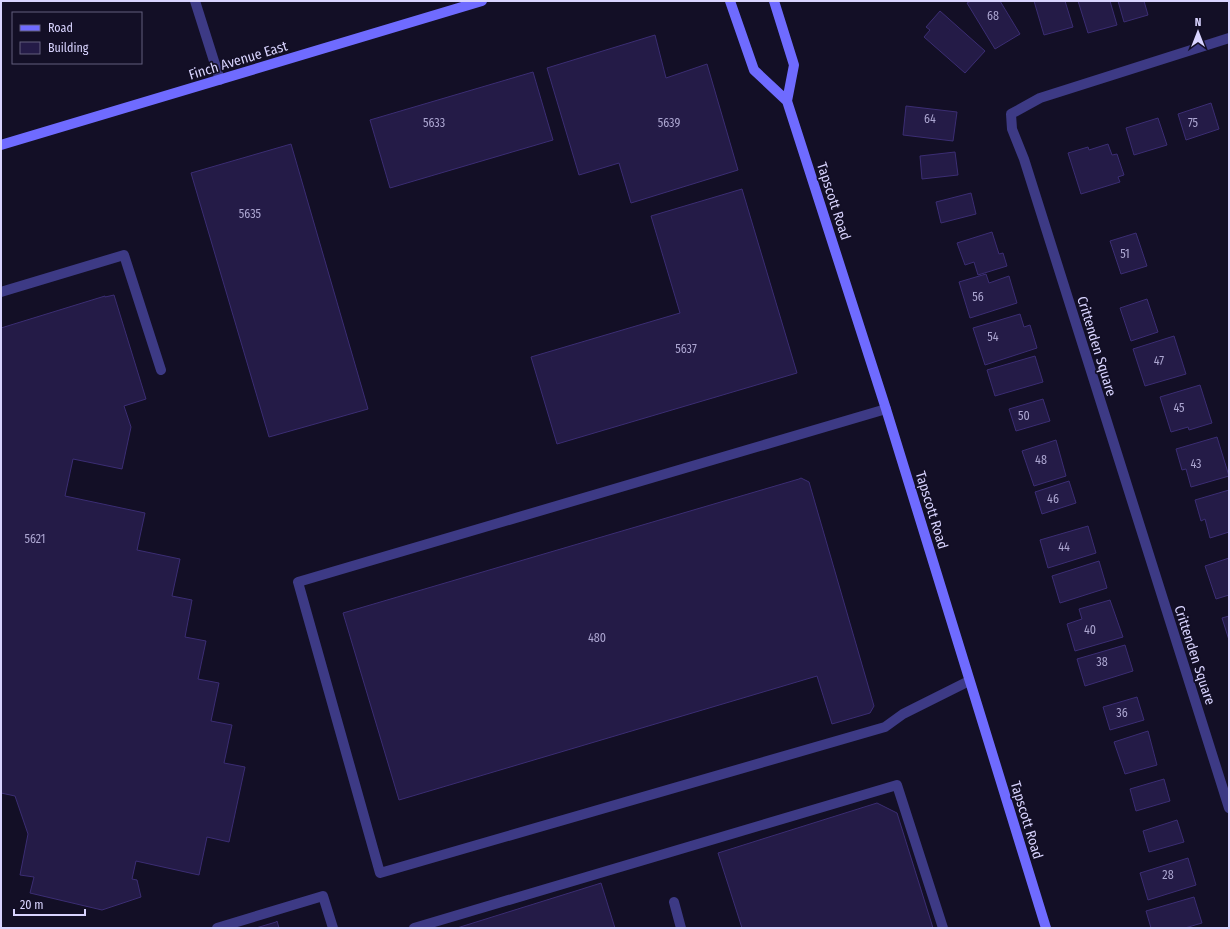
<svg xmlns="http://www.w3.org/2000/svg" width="1230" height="929" viewBox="0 0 1230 929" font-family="'Fira Sans Condensed',sans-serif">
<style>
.building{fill:#241b47;stroke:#3b2d73}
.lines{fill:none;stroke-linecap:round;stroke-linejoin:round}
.lane{stroke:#3d3a85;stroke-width:10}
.street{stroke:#3d3a85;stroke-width:10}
.secondary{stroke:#6f6bff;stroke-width:10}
.labels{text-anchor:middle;stroke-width:3.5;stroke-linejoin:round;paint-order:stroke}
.number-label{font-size:12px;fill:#aca6d1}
.street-label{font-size:14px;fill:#d9d4ff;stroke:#130f26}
</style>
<rect width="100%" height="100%" fill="#130f26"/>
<path class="building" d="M971,1H1000L1020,34L995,49L967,3Z
M1034,1H1065L1073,27L1044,35Z
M1078,1H1110L1117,25L1088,33Z
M1118,1H1144L1148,15L1124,22Z
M940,11L985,51L965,73L924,37L930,30L926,27Z
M655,35L666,78L707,64L738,170L631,203L619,163L579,175L547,68Z
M533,72L553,140L390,188L370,120Z
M1211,103L1219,129L1186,140L1178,114Z
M906,106L957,112L953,141L903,135Z
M1158,118L1167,145L1134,155L1126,128Z
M291,144L368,409L269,437L191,173Z
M1108,144L1112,155L1117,154L1124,175L1118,177L1120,182L1081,194L1068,153L1088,147L1089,150Z
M955,152L958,175L922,179L920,156Z
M742,189L797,373L557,444L531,357L680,313L651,216Z
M971,193L976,214L941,223L936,202Z
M992,232L999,254L1003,253L1007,266L978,275L974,262L965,265L957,243Z
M1136,233L1147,266L1121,274L1110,241Z
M986,274L989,283L1009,276L1017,303L970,318L959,282Z
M114,295L146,399L124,406L131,427L122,469L73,459L65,496L145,513L137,550L180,559L172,596L192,600L185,637L206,641L198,679L219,683L211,721L232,725L224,763L245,767L229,842L207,837L199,875L136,861L132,879L137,880L141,897L102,910L30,893L34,877L20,875L28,834L15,796L1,793V328L105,296V297Z
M1147,299L1158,332L1131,341L1120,308Z
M1020,314L1024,327L1030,325L1037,348L985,365L973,328Z
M1174,336L1186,374L1145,386L1133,349Z
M1035,356L1043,382L995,396L987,370Z
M1200,385L1212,423L1189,430L1188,427L1171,432L1160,397Z
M1043,399L1050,421L1016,431L1009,409Z
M1217,437L1229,476L1191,487L1186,469L1182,470L1176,449Z
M1056,440L1066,476L1034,486L1022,451Z
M801,478L809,482L874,706L870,713L832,724L817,676L399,800L343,613L799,479Z
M1069,481L1076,503L1042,514L1035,492Z
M1229,490V532L1210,538L1205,519L1201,521L1195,500Z
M1088,526L1096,553L1048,568L1040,540Z
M1229,558V595L1216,599L1205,566Z
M1099,561L1107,588L1060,603L1052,576Z
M1110,600L1123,637L1075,651L1067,624L1082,619L1079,609Z
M1229,616V640L1222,618Z
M1125,645L1133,671L1085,686L1077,659Z
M1137,697L1144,720L1110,730L1103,707Z
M1148,731L1157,765L1125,774L1114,742Z
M1164,779L1170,801L1136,811L1130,789Z
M877,803L897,813L933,928H742L718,853Z
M1177,820L1184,842L1149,852L1143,831Z
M1188,858L1196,885L1148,900L1140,873Z
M601,883L615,928H457L598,884Z
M1194,897L1202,923L1185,928H1151L1146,911Z
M277,921L279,928H256L276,922Z"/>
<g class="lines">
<path class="lane" d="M195,1L220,80
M1,292L124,255L161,370
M886,409L298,582L380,873L885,727L903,714L969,681
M674,902L681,928
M217,928L323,896L333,928
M414,928L897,785L943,928"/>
<path class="street" d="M1229,38L1040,98L1011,114L1012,129L1024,159L1229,808"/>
<path class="secondary" d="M730,1L754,70L787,101
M774,1L794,65L787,101L886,409L1046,928
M1,145L482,1"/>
</g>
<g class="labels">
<g class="number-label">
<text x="993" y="20">68</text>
<text x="930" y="123">64</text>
<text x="434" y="127">5633</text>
<text x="669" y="127">5639</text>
<text x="1193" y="127">75</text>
<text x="250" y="218">5635</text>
<text x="1125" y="258">51</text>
<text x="978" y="301">56</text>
<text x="993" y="341">54</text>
<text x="686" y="353">5637</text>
<text x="1159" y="365">47</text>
<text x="1179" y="412">45</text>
<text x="1024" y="420">50</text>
<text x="1041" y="464">48</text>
<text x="1196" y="468">43</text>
<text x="1053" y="503">46</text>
<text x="35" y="543">5621</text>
<text x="1064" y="551">44</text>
<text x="1090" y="634">40</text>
<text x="597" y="642">480</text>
<text x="1102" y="666">38</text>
<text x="1122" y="717">36</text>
<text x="1168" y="879">28</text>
</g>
<g class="street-label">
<text transform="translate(238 60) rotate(-17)" y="5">Finch Avenue East</text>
<text transform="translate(834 201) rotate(72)" y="5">Tapscott Road</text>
<text transform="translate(1097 346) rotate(73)" y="5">Crittenden Square</text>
<text transform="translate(932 510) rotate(73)" y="5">Tapscott Road</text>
<text transform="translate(1195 655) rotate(72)" y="5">Crittenden Square</text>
<text transform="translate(1027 820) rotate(73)" y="5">Tapscott Road</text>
</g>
</g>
<rect width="1230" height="929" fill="none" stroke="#d9d4ff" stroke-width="4"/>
<rect x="12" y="12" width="130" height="52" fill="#130f26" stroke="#625e7d"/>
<rect x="20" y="25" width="20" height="6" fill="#6f6bff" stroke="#625e7d"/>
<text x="48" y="32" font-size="12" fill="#d9d4ff">Road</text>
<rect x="20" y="42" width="20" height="12" fill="#241b47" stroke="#625e7d"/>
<text x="48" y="52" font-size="12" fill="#d9d4ff">Building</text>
<g transform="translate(1198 32)" stroke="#130f26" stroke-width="3" paint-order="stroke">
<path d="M0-3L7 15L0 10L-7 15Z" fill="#d9d4ff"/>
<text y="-6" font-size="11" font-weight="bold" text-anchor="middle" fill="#d9d4ff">N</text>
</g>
<path d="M14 909v6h71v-6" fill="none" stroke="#d9d4ff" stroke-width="2"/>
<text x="20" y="909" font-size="12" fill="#d9d4ff" stroke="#130f26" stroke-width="3" paint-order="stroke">20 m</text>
</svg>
